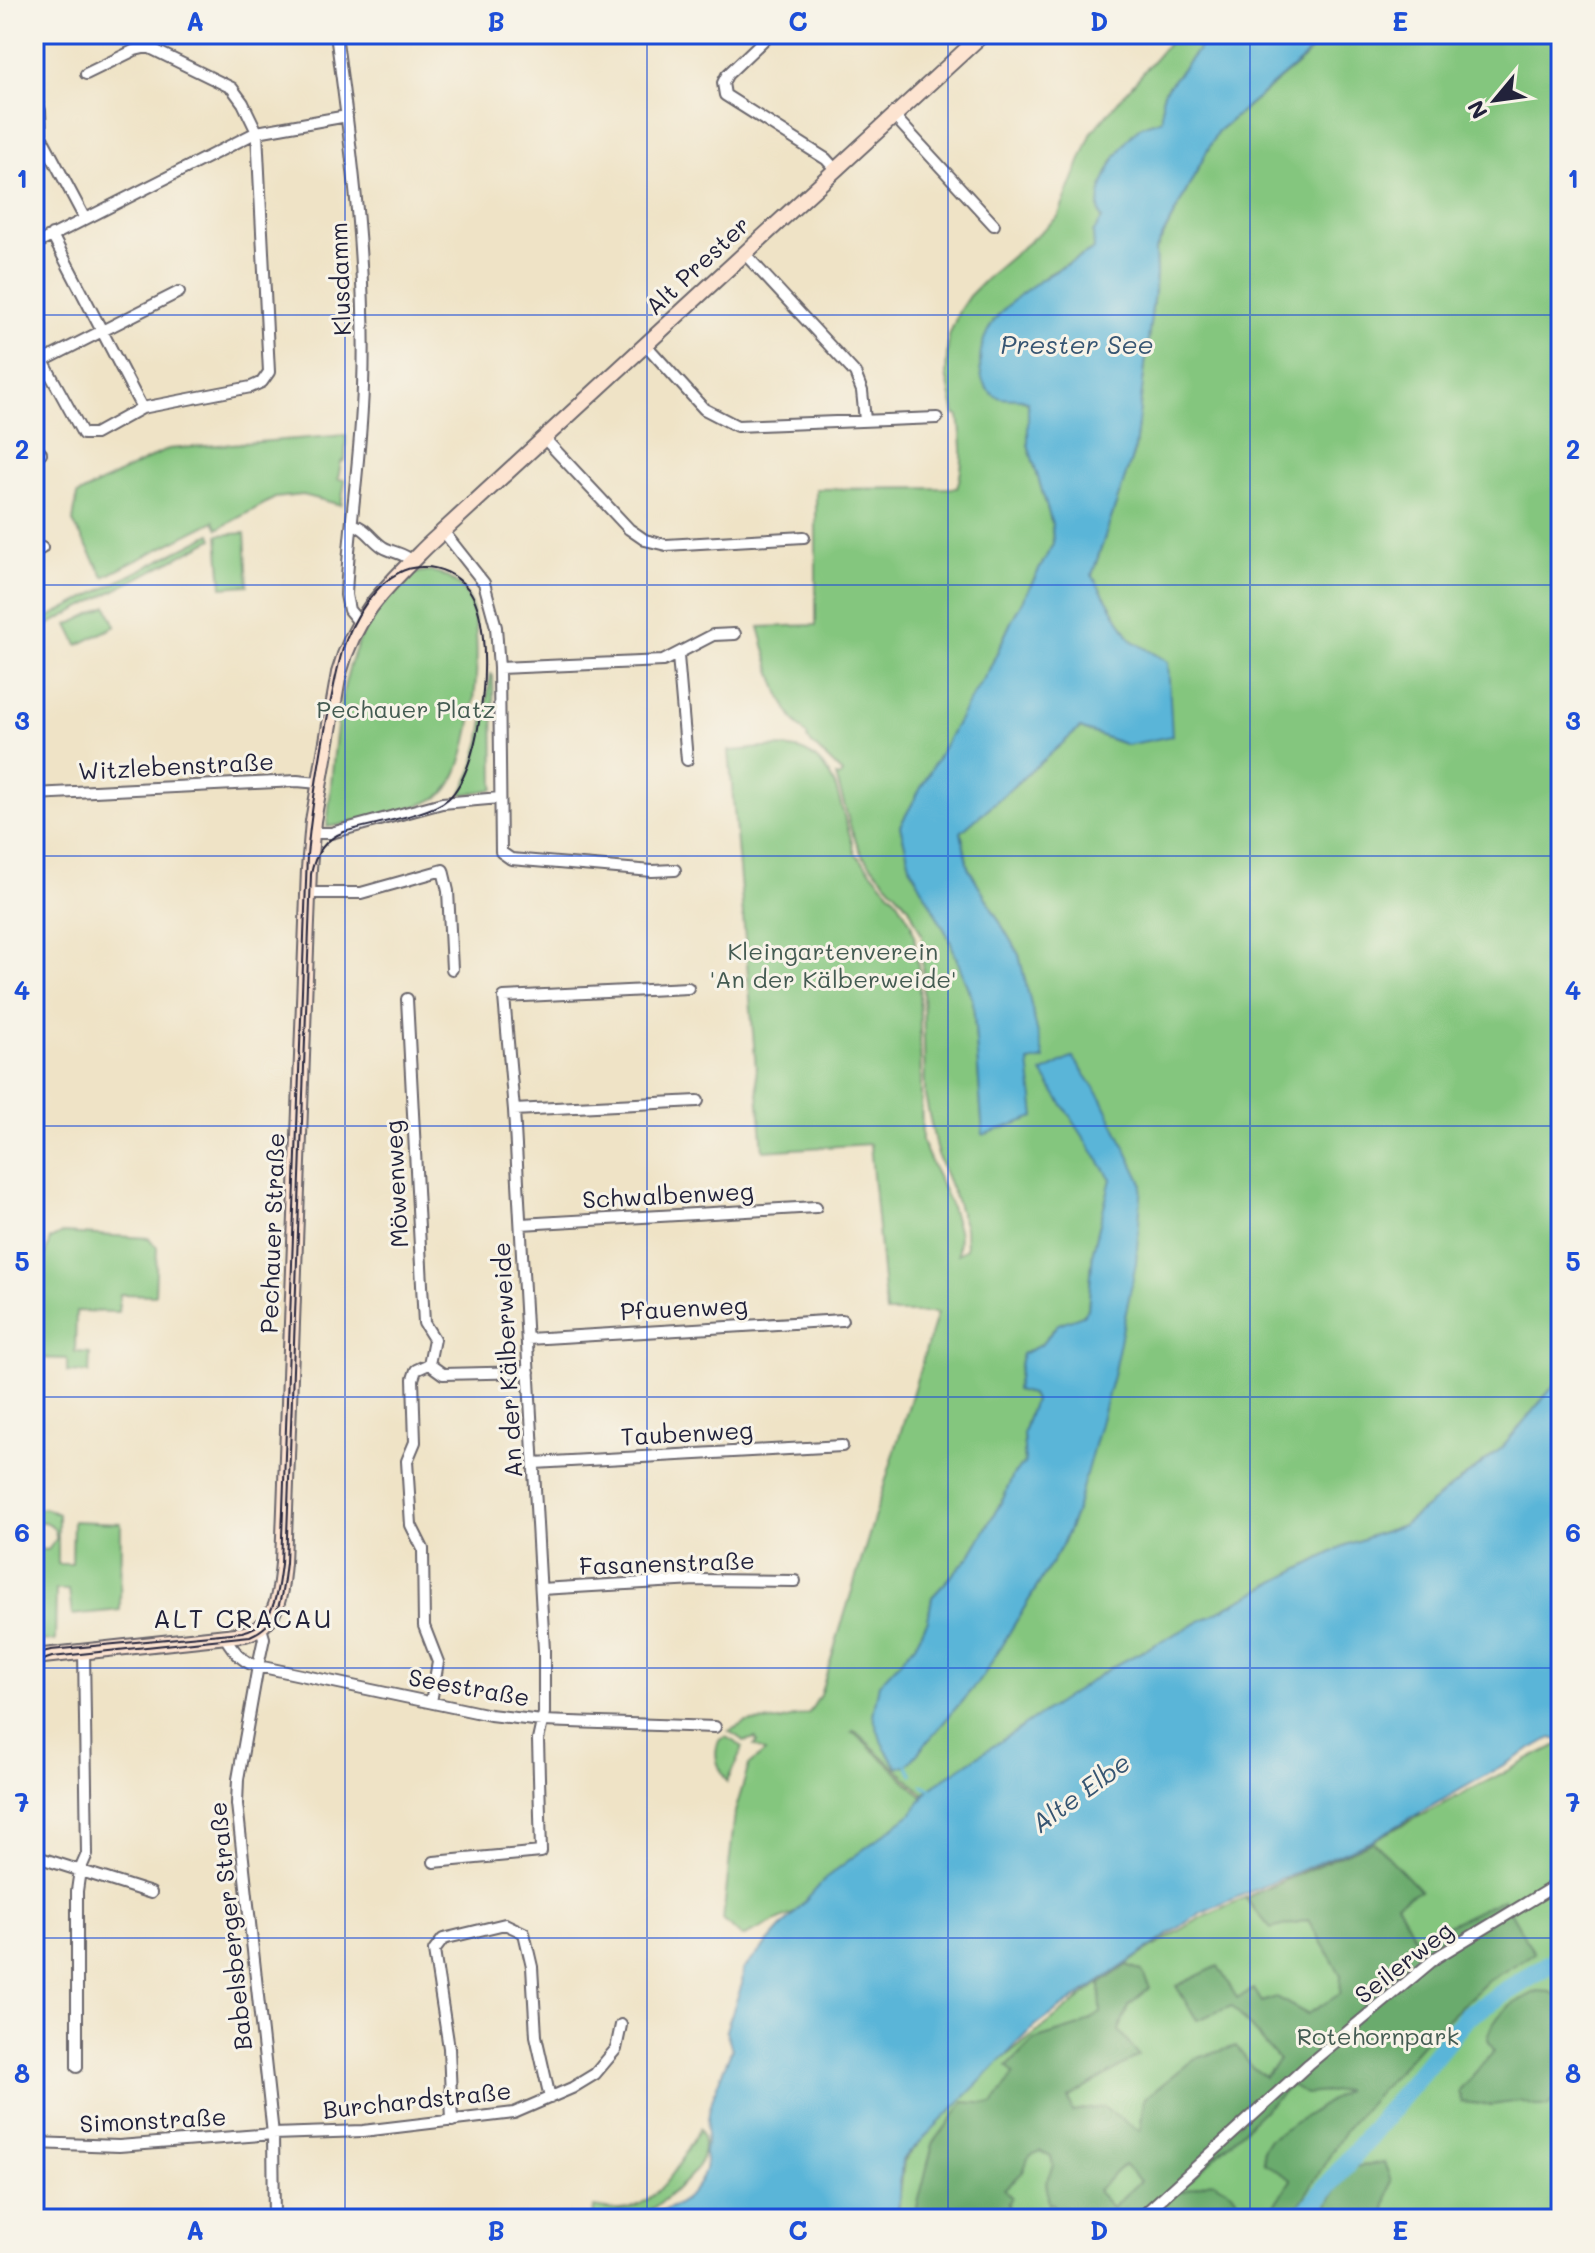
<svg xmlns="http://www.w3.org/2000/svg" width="1595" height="2253" viewBox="0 0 1595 2253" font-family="Mali,sans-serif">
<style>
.green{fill:#84c67e;stroke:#53745c;stroke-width:2;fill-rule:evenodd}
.forest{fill:#6bab6d;stroke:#466654;stroke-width:2;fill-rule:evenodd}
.water{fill:#5ab5d8;stroke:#3e6c8a;stroke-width:2}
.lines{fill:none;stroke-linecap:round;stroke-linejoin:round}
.stream{stroke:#5ab5d8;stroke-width:3}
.river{stroke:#5ab5d8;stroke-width:20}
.minor-casing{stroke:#6a666c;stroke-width:14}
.secondary-casing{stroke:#6a666c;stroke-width:18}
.minor{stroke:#fff;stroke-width:10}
.secondary{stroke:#fde4d1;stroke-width:14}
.tram{stroke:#22223b;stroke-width:2}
.grid{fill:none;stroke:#1d4ed8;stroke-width:2;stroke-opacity:0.55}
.labels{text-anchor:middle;stroke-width:6;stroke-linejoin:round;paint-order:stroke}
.street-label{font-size:24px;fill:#22223b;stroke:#f7f3e8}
.park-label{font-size:24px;fill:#445b52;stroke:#f7f3e8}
.water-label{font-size:26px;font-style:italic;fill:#365572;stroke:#f7f3e8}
.neighbourhood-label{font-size:26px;letter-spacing:2px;fill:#22223b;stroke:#f7f3e8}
.neatline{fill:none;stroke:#1d4ed8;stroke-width:3}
.grid-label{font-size:26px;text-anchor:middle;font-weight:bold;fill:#1d4ed8}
</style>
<rect width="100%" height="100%" fill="#f7f3e8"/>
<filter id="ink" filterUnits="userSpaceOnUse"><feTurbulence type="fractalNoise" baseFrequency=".0125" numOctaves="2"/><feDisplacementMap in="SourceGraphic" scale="16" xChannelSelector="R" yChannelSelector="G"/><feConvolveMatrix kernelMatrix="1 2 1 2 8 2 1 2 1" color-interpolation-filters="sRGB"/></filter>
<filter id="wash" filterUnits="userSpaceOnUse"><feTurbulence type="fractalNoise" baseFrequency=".006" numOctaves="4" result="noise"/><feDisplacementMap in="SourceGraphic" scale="32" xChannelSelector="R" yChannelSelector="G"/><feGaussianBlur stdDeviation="1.8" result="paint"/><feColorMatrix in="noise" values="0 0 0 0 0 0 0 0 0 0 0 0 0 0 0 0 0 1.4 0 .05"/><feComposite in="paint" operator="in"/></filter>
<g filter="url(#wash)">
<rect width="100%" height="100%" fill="#efe3c6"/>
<path class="green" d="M1176,34H1211L1165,90L1162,99V119L1140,127L1112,162L1101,215L1102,219L1094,236V249L1047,275L1000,314L981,371L984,383L1028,402V444L1052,524L1053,544L1011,622L989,670L900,826L911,868L949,938L973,1002L983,1134L1029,1062L1043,1059L1019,955L968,867L961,832L1080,728L1127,745L1168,662L1131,640L1092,575L1135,448L1156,276L1155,252L1217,132L1304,59L1321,34H1561V1377L1503,1447L1403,1525L1346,1545L1112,1667L924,1794L854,1730L851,1733H855L922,1796L940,1808L812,1905L742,1937L723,1920L735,1812L749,1765L765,1752L754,1745L757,1742L756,1738L744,1741L729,1731L746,1722L780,1721L809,1713L820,1695L937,1313H886L870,1144L763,1151L729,751C778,748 812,734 836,788L855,853L898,901L911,923L914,935L919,974L922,1142L950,1204L959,1233L958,1254L966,1249L965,1228L957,1203L938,1157L925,1096L922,935L909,907L862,855L852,832L836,776L840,777L842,773L807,739L808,737C777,705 771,669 759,627L816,625V489L957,488C965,463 962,441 959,416L955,415L946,375L947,355L949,336L959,311L969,296L990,275L1058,217L1092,132ZM1043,1074L1142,1183L1075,1514L1061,1547L983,1676L907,1766L900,1664L915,1645L928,1620L932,1597L970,1556L1004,1497L1013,1475L1025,1463L1023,1433L1034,1400L1031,1394L1016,1390L1022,1354L1041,1345L1054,1328L1083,1315L1088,1309L1093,1251L1112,1179Z
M346,435L345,460L341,462L338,479L345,480L341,505L303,495L275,498L218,529L214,521L104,577L73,522L77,495L168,449Z
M245,533L248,585L222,587L218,535Z
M211,534L213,539L44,627L41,621Z
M427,571C445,572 463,585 470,602C485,640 474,762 445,792C429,808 364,819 340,825L327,827C336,748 334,652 391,591C403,578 410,573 427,571Z
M107,606L116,626L78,645L68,625Z
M491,674L493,676L494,789L461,795L472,772L481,740Z
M62,1233L149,1238L157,1248L155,1295L120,1294L118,1312L76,1311L75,1352L90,1353L89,1373L67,1372V1359L34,1358V1291L50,1239Z
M44,1508L58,1514V1564H72L73,1521L121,1523L120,1610L72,1615L69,1590H56L55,1641H34V1549L48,1550L56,1539C57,1526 46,1518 34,1524V1510Z
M726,1737L743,1747L727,1782C719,1768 712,1757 719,1740Z
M1561,1743V2219H897L904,2161L966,2088L1116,1970L1204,1916L1373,1840Z
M700,2128C719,2170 665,2194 641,2219H593L594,2207C602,2208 611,2210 619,2210C660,2207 683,2158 700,2128Z"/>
<path class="forest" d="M1373,1841L1420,1890L1397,1903L1416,1940L1503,1899L1534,1953L1487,1982L1425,2040L1346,2129L1291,2219H1068L1052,2203L1049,2205L1046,2182L1053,2166L1051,2156L1041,2151L1029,2156L1023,2172L1004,2189L1012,2198L1008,2203L1011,2219H914L933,2144L964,2102L993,2104L1014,2074L1007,2067L1034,2040L1079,2026L1101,2013L1100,1984L1127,1965L1142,1971L1150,1988L1128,2006L1119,2031L1139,2055L1069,2098L1072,2112L1103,2107L1140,2131L1144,2099L1194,2059L1236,2046L1251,2066L1265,2077L1279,2060L1232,2006L1197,2020L1176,1986L1218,1966L1237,1998L1254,1989L1262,2002L1276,1997L1307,2014L1340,1994L1341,1975L1308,1920L1271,1929L1245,1898ZM1291,2085L1306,2094L1346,2090L1270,2139L1263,2150L1264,2163L1291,2180L1267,2215L1245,2210L1232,2192L1213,2181L1177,2193ZM1124,2165L1140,2181L1112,2207L1097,2191Z
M1538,1991L1551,1992L1561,1999V2085L1556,2097L1548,2106H1535L1520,2101L1492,2105L1461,2102L1459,2091L1494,2051L1488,2039C1494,2011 1514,2003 1538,1991Z
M1384,2162L1391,2181L1383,2219H1320L1336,2191L1354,2167Z"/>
<path class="water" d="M1211,34H1321L1304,58L1217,132L1155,251L1156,275L1135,448L1092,575L1131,640L1168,662L1172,736L1127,745L1080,728L961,832L968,867L1019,955L1044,1059L1029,1062L1035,1117L983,1135L973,1002L949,938L911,868L900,826L966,706L989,670L1011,622L1053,544L1052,524L1028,444V402C1019,394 1002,405 989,391C982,384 980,372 980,362C980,305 1053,274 1094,249L1093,233L1102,219C1090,196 1119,144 1139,128C1145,123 1155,123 1162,119V99L1165,90Z
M1073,1057L1102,1099L1142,1183L1136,1263L1113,1376L1075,1514L1061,1547L983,1676L907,1766L897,1767L882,1743L873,1715L879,1684L915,1645L928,1620L932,1597L970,1556L1004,1497L1013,1475L1025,1463L1023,1433L1034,1400L1031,1394L1016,1390L1022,1354L1041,1345L1058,1324L1083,1315L1088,1309L1093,1251L1111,1179L1042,1073Z
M1561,1377V1741L1551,1738L1372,1840L1202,1912L1035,2026L902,2160L897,2219H647L650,2213C675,2210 698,2195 705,2169C707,2163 704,2157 705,2150C707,2138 707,2126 709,2113C713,2092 723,2069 732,2049L726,2030L742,1984L743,1970L828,1876L912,1813L930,1788L1112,1667L1346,1545L1403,1525L1503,1447Z"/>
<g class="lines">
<path class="stream" d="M907,1766L912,1775
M922,1785L930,1788"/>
<path class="river" d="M1301,2219L1467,2016L1561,1957"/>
</g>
</g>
<g filter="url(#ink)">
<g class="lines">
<defs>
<path id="minor" d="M336,34C352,152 367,268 363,387C361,457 349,525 346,595L349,610L359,622
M770,34L727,75L723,83L725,95L826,159L835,169
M34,93L40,111L41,136L85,219
M894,116L994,225
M52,235L142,408L251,387L262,382L269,372L257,132L243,103L232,88L148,47L135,50L86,74
M34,245L257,132L347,116
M744,253L855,373L862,391L865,420
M645,344L704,409L737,426L937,418
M142,408L95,434H83L43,361L179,292
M544,438L629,529L645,540L666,545L804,537
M34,457L41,453
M352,524C367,528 371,539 383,547C393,553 404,553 412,561
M443,531L484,583L496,627L499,668L501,852L511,859L652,871L675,870
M34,552L42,548
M678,656L687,760
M499,668L663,661L713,635L735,634
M34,794L297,781L319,783
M312,833H331L442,803L500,798
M308,893H361L443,870L448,891L452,969
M407,999L424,1323L434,1339L429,1364L416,1370L413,1379L415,1442L407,1461L411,1525L423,1549L424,1626L438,1662L431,1702
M514,1110L698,1101
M521,1224L816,1207
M528,1339L842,1320
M429,1364L443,1374L529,1372
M534,1463L842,1446
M541,1589L695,1580L795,1581
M261,1628L264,1638L258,1666L490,1715L542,1721L715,1727
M225,1637C232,1649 244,1664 258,1666L238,1779L237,1804L273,2134L274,2219
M34,1856L151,1893
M434,1862L541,1852L538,1740L544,1713V1650L514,1110L504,997L688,988
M77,2067V1891L80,1870L87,1854L84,1651
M452,2121L449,2048L434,1951L443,1939L505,1924L524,1933L532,1967L536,2036L550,2098
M34,2143L119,2146L273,2134L363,2131L514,2113L572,2088L595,2074L616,2049L621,2025
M1139,2219L1309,2064L1437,1957L1561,1882"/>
<path id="secondary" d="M34,1657L245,1634C279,1625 280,1593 283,1563L309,869L313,821L339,673C355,615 385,588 427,546L983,34"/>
</defs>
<use href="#minor" class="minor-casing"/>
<use href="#secondary" class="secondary-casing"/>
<use href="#minor" class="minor"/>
<use href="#secondary" class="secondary"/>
<path class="tram" d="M34,1654L51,1650L242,1632C276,1624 277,1594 281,1564L307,855C312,804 320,754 330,704C335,683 338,660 346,640C358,610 386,567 421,567C440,566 457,575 469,590C497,628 484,767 448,799C430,815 370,824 344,832C325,839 315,853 311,874L286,1563C282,1593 282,1623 250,1636L52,1657L34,1663"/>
</g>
</g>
<path class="grid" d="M345,34V2219M647,34V2219M948,34V2219M1250,34V2219M34,315H1561M34,585H1561M34,856H1561M34,1126H1561M34,1397H1561M34,1668H1561M34,1938H1561"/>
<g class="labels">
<g class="street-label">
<text transform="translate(698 266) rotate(-43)" y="8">Alt Prester</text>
<text transform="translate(341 279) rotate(-92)" y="8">Klusdamm</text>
<text transform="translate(176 767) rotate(-3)" y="8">Witzlebenstraße</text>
<text transform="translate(397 1184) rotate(-93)" y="8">Möwenweg</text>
<text transform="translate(668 1196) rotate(-3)" y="8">Schwalbenweg</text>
<text transform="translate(273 1233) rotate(-88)" y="8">Pechauer Straße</text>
<text transform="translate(684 1309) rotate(-3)" y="8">Pfauenweg</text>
<text transform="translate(508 1360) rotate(-93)" y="8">An der Kälberweide</text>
<text transform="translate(687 1434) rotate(-3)" y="8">Taubenweg</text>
<text transform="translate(667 1564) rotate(-2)" y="8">Fasanenstraße</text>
<text transform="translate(469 1688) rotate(10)" y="8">Seestraße</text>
<text transform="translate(231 1926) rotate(-96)" y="8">Babelsberger Straße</text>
<text transform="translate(1404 1963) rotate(-38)" y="8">Seilerweg</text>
<text transform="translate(417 2101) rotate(-6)" y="8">Burchardstraße</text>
<text transform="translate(153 2121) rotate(-3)" y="8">Simonstraße</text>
</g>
<g class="park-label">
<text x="406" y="718">Pechauer Platz</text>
<text x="833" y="960">Kleingartenverein<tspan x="833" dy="28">'An der Kälberweide'</tspan></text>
<text x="1378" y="2045">Rotehornpark</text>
</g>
<g class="water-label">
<text x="1077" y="354">Prester See</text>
<text transform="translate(1081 1793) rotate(-36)" y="9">Alte Elbe</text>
</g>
<g class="neighbourhood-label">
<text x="243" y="1628">ALT CRACAU</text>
</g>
</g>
<rect width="1595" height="2253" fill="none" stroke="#f7f3e8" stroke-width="88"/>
<g transform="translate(1495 100) rotate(241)" stroke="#f7f3e8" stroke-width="6" paint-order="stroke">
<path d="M0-6L14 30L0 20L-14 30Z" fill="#22223b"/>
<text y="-12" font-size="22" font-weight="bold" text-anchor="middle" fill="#22223b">N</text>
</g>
<rect x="44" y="44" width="1507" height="2165" class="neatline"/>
<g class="grid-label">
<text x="195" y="31">A</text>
<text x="496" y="31">B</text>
<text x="798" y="31">C</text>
<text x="1099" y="31">D</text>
<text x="1400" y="31">E</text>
<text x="22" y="188">1</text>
<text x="1573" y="188">1</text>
<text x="22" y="459">2</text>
<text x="1573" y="459">2</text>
<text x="22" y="730">3</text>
<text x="1573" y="730">3</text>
<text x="22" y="1000">4</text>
<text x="1573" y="1000">4</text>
<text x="22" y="1271">5</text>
<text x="1573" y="1271">5</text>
<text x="22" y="1542">6</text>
<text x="1573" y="1542">6</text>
<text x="22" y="1812">7</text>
<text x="1573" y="1812">7</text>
<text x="22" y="2083">8</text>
<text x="1573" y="2083">8</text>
<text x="195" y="2240">A</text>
<text x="496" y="2240">B</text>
<text x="798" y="2240">C</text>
<text x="1099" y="2240">D</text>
<text x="1400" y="2240">E</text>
</g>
</svg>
